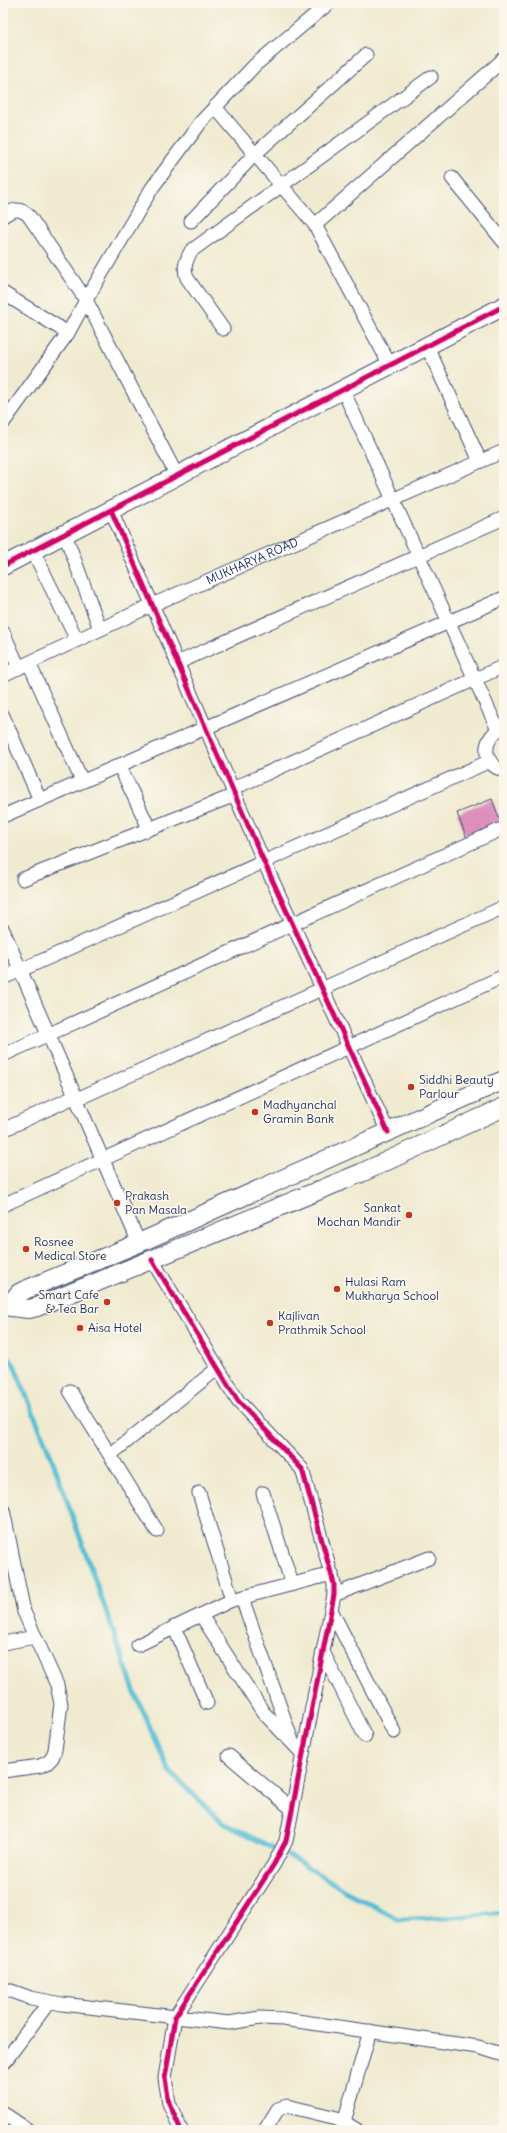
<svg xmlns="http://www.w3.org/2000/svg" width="507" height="2133" viewBox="0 0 507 2133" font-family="Delius,sans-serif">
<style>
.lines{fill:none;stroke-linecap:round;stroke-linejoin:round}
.stream{stroke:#57bfd4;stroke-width:5}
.building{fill:#dc8ebc}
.street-casing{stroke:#3b4b6f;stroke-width:15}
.secondary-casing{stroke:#3b4b6f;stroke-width:20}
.street{stroke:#fff;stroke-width:13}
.secondary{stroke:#fff;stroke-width:18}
.cycleway-casing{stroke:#fbf7ec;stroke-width:8}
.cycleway{stroke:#d6006c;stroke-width:5}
.poi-dot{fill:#c8321e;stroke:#fbf7ec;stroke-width:1.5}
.labels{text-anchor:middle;stroke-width:3.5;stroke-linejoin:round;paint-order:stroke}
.street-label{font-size:12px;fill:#1b2f5e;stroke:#fbf7ec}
.poi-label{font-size:12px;fill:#1b2f5e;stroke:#fbf7ec;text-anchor:start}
</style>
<rect width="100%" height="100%" fill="#fbf7ec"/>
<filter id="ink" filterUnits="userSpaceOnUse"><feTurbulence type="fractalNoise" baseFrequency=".025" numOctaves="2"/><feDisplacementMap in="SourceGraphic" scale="8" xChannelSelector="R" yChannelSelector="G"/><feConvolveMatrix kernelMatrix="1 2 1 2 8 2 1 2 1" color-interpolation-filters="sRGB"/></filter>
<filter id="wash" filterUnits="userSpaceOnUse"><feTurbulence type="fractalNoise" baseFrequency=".012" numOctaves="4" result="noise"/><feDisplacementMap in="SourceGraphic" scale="16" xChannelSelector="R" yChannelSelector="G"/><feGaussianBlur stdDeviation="0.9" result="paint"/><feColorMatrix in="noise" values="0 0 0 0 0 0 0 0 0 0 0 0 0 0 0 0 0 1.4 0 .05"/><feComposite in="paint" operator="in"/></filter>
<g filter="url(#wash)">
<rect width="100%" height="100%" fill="#f0ead0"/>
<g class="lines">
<path class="stream" d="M3,1350L14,1365L54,1464L135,1693L169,1771L223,1823L295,1859L345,1891L398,1919L449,1918L504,1912"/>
</g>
<g id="blocks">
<path class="building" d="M492,799L502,826L467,839L457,813Z"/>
</g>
</g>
<g filter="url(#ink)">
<use href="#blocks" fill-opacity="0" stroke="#3b4b6f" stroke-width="1"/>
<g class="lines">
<defs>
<g id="street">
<path d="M215,107L315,225L390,365"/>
<path d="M452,178L504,242"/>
<path d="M3,216C13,209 20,207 29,216L86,300L177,476"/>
<path d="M191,221L255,154L366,55"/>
<path d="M315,225L504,59"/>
<path d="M3,293L68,333"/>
<path d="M223,329L187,278C183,267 186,261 191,251L431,77"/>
<path d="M427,346L480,461"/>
<path d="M343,390L498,730"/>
<path d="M3,423L68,333L86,300L152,188L201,122L255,65L329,3"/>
<path d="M111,510L264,862L388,1132"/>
<path d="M65,534L100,629"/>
<path d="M33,551L77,640"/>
<path d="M3,632L19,668"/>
<path d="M29,663L82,781"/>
<path d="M177,663L504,518"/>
<path id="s1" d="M3,675L152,605L504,451"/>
<path d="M3,716L40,800"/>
<path d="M504,728C482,734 480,766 504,770"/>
<path d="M119,765L149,828"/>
<path d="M232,789L504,666"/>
<path d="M3,816L504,598"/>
<path d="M23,879L235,795"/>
<path d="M3,930L139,1243"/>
<path d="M3,978L490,761"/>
<path d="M3,1055L504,828"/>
<path d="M77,1099L504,907"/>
<path d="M3,1130L76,1096"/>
<path d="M3,1205L504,976"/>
<path d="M152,1260L238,1401L302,1469L334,1584V1595L286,1841L274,1864L175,2017L165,2078L169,2103L181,2130"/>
<path d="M70,1391L157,1531"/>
<path d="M110,1455L218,1368"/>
<path d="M199,1493L232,1600"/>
<path d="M263,1493L292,1584"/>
<path d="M3,1510L24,1612L57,1685L61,1704L55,1750L52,1758L47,1763L40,1766L3,1771"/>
<path d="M334,1595L429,1558"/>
<path d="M242,1598L292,1741"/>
<path d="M331,1610L394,1732"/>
<path d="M201,1615L263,1712L303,1754"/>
<path d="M174,1627L207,1703"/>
<path d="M3,1643L35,1637"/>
<path d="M138,1645L232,1600L332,1574"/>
<path d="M323,1652L365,1736"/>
<path d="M229,1756L292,1809"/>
<path d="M3,1988L31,1998L62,2004L229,2023L260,2018L283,2019L478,2047L504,2055"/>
<path d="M3,2064L49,2002"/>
<path d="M3,2113L28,2130"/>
<path d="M344,2122L370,2031"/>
<path d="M265,2130L278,2109L287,2106L337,2118L357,2130"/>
</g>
<path id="secondary" d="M3,566L504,306
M3,1306L29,1309L37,1307L361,1173L504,1107
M8,1306L19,1293L25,1290L139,1243L504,1080"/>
</defs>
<use href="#street" class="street-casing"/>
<use href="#secondary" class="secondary-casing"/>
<use href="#street" class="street"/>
<use href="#secondary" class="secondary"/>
<defs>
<path id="cycleway" d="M111,510L264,862L388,1132
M3,566L504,306
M152,1260L238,1401L302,1469L334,1584V1595L286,1841L274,1864L175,2017L165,2078L169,2103L181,2130"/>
</defs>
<use href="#cycleway" class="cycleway-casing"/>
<use href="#cycleway" class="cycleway"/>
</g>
</g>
<g class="poi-dot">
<circle cx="411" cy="1087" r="4"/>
<circle cx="255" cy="1112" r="4"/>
<circle cx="117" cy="1203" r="4"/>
<circle cx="409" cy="1215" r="4"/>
<circle cx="26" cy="1249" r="4"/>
<circle cx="337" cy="1289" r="4"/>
<circle cx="107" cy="1302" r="4"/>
<circle cx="270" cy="1323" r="4"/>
<circle cx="80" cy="1328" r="4"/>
</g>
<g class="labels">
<g class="street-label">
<text dy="4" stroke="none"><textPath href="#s1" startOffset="274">MUKHARYA ROAD</textPath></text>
</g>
<g class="poi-label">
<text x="419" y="1084">Siddhi Beauty<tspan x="419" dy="14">Parlour</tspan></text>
<text x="263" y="1109">Madhyanchal<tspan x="263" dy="14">Gramin Bank</tspan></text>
<text x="125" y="1200">Prakash<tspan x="125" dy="14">Pan Masala</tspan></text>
<text x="401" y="1212" text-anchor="end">Sankat<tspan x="401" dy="14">Mochan Mandir</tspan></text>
<text x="34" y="1246">Rosnee<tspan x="34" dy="14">Medical Store</tspan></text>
<text x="345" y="1286">Hulasi Ram<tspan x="345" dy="14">Mukharya School</tspan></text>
<text x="99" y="1299" text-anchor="end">Smart Cafe<tspan x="99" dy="14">&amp; Tea Bar</tspan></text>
<text x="278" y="1320">Kajlivan<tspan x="278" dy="14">Prathmik School</tspan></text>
<text x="88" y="1332">Aisa Hotel</text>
</g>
</g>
<rect width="507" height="2133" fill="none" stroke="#fbf7ec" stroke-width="16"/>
</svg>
